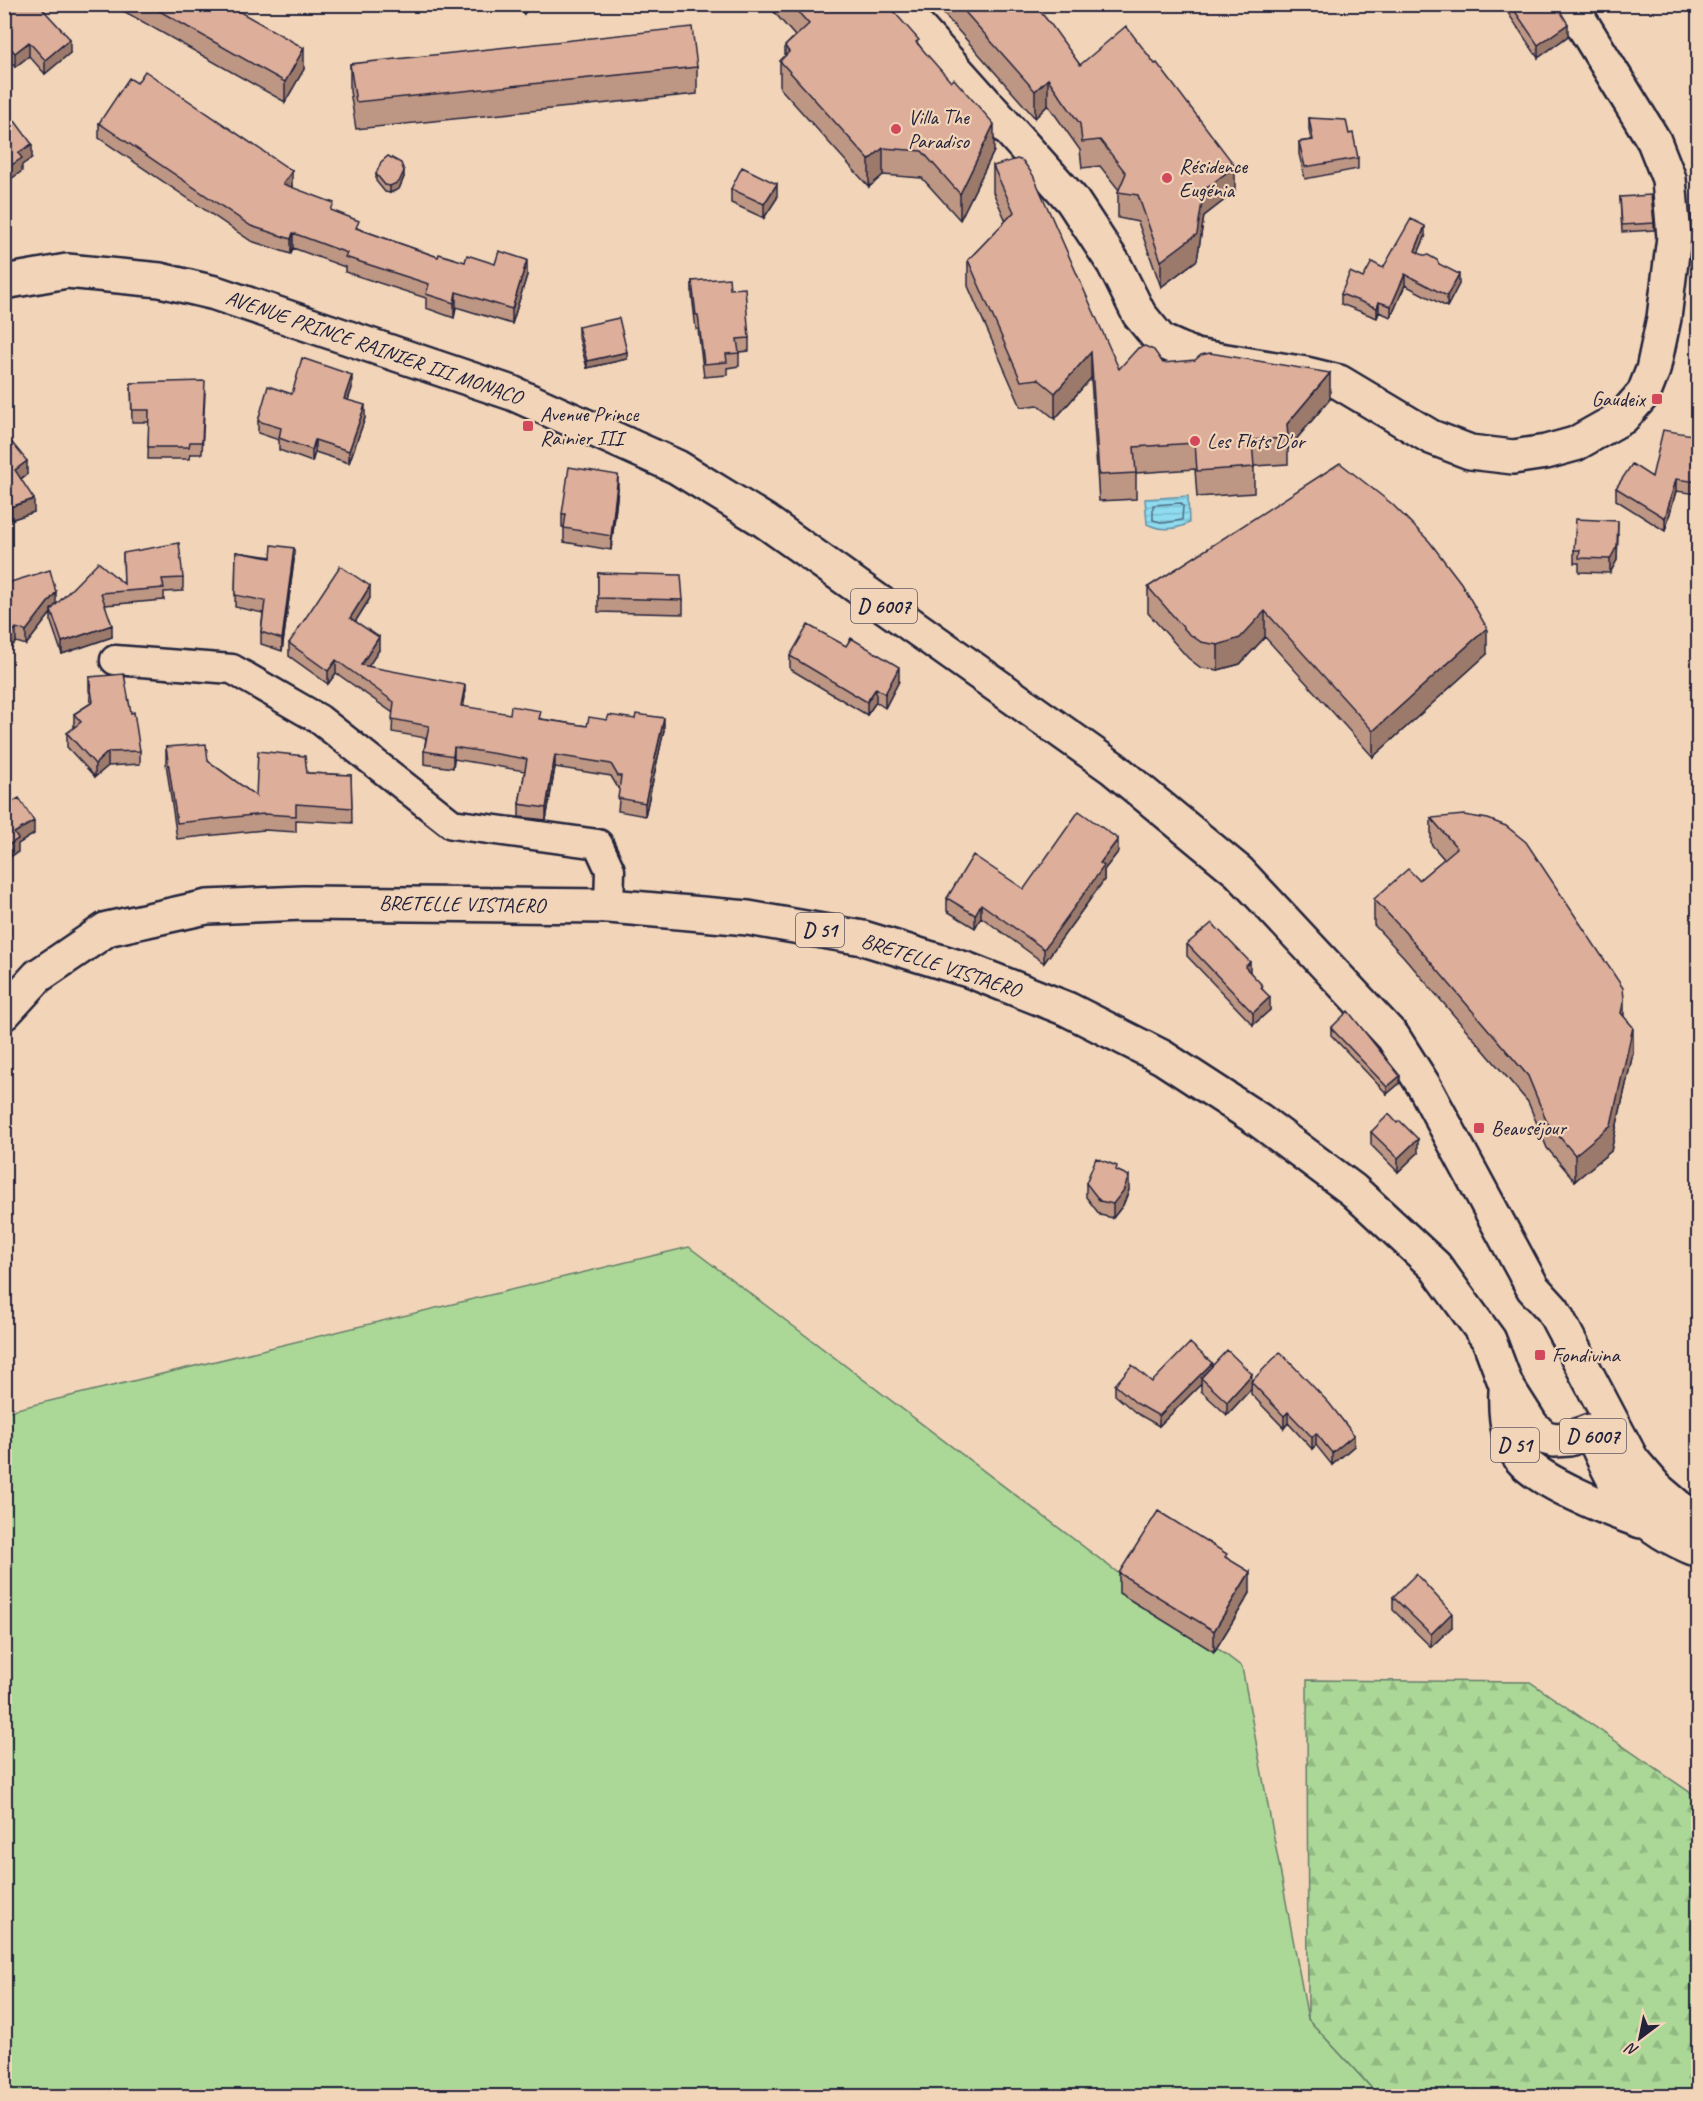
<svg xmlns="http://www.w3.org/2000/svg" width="1703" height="2101" viewBox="0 0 1703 2101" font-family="Caveat,sans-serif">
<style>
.green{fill:#abd897;stroke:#667d69;stroke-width:1.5}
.forest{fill:url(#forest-firs);stroke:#667d69;stroke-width:1.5}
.water{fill:url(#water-rules);stroke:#6391a7;stroke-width:1.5}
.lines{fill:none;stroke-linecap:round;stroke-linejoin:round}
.shore{stroke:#4e6c83;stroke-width:1.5}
.street-casing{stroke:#22223b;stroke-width:33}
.secondary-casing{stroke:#22223b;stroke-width:38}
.primary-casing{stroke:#22223b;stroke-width:38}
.street{stroke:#f2d5b9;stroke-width:28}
.secondary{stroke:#f2d5b9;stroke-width:33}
.primary{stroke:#f2d5b9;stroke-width:33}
.wall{fill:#be9684;stroke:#22223b;stroke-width:1.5}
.shaded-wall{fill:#9b7a6c;stroke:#22223b;stroke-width:1.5}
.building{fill:#ddae9a;stroke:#22223b;stroke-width:1.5}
.poi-dot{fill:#d1495b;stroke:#f2d5b9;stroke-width:2}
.labels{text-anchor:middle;stroke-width:4.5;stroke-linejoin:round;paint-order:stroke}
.shield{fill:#f2d5b9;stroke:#605861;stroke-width:1.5}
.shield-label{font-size:20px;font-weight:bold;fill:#22223b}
.poi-label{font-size:21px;fill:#22223b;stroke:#f2d5b9;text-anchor:start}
.street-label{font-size:21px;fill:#22223b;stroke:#f2d5b9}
</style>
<defs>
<pattern id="forest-firs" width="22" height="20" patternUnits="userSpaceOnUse" patternTransform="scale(1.5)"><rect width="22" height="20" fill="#abd897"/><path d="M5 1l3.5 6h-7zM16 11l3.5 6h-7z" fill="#93b983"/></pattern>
<pattern id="water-rules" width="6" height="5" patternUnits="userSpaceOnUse" patternTransform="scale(1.5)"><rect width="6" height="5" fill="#8fdbef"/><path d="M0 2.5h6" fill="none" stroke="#7bbcce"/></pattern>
</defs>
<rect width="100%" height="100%" fill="#f2d5b9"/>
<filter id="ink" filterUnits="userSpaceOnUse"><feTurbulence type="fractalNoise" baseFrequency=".0167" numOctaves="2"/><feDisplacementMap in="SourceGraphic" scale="12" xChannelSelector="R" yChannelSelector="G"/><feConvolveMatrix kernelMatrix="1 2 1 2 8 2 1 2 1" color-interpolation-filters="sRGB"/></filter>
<g filter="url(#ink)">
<path class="green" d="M689,1247L1242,1667L1308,2019L1379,2096H5L4,1412Z"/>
<path class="forest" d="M1307,1680L1530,1682L1698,1798V2096H1379L1308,2019Z"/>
<path class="water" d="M1188,496L1189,523C1175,530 1161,531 1147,524L1145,499Z"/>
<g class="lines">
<path class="shore" d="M1181,503L1183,506L1182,520L1164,523L1153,520V505Z"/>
<defs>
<path id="street" d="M115,660L232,669L319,719L452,824L598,844L610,870L609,906"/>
<path id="secondary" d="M897,4L1072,200L1114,264L1139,314L1161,341L1195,356L1306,374L1339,382L1431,437L1470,452L1513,457L1546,452L1575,444L1623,417L1644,393L1653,370L1664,318L1674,237L1669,179L1654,141L1570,4"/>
<path id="primary" d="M4,282L67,271L160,280L215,293L512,393L677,467L765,521L1113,768L1239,872L1393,1037L1424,1086L1533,1288L1553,1310L1632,1460L1657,1489L1691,1518L1698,1521
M4,1013L38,976L107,929L207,907L303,903L609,906L748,918L863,938L968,970L1067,1009L1162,1057L1259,1120L1353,1190L1435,1266L1489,1340L1506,1385L1532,1426L1543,1437L1554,1440L1569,1439L1590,1431L1610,1446L1621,1465
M1506,1391C1505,1413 1507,1440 1521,1459C1541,1483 1610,1510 1641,1521
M1598,1447C1623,1502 1640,1527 1698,1550"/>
</defs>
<use href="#street" class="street-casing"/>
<use href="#secondary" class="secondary-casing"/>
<use href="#primary" class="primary-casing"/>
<use href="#street" class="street"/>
<use href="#secondary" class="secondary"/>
<use href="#primary" class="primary"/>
</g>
<path class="wall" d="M111,4H226L304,69L285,102Z
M511,4H531L524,14Z
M767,4H887L919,45L994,151L960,220L922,178L883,175L869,187L780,88V61L785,56V46L795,36Z
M935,4H1034L1080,65L1235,192L1204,216L1197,260L1161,287L1138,222L1118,218V192L1119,190L1100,166L1082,168L1080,150L1048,105L1035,118Z
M1502,4H1556L1568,36L1538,58Z
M4,17L70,53L45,74L29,56L15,67L4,55Z
M350,64L697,67V94L356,129L350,91Z
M1309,118L1349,134L1358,158V169L1305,179L1299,154V142L1311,140L1309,130Z
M99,123L292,186L291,187L334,212L359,229L438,257L527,275L512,324L456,307L454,318L426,308V298L345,272V267L293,248L291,254L251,241L99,138Z
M993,166L1119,369L1163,363L1330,399L1288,449V464L1254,466V493L1197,497L1195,469L1136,473V499L1099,501L1091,378L1055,419L1038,405L1021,407L968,286V260L1006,221L993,192Z
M376,174L404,177L399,189L390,193L385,192L376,181Z
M731,189L777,198L764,218L731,203Z
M1620,197L1654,223V230L1622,232Z
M1425,237L1418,253L1439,264L1459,284L1447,307L1405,285L1391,317L1379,312L1377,318L1341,304V294L1363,278L1383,268Z
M692,281L730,289L749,338V351L739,352V366L727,368V375L704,377L698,329H696L692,295Z
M578,327L627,359L587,368L578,334Z
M131,383L205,393L202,454H190L189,459H148L149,422H132Z
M352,388L348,400L365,418L349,463L315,452L312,462L279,450V440L258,433V421L292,394Z
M1698,428V494L1676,491L1665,531L1616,500V488L1652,477Z
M4,433L27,474L21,479L34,512L10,520L4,510Z
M618,489L611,550L564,542V527H562V514Z
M1618,535L1617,560L1610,573L1579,572V563H1574V550Z
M236,552L294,560L282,651L261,644V632L263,613L235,607Z
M123,553L183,578V591L164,592V600L105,605L112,637L62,654L51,622V613L26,645L16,642L4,584L56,604L124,583Z
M598,573L683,600V614L598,612Z
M1148,587L1487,654L1373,757L1265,637L1240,664L1218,670L1201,668L1188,658L1148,613Z
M370,598L355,622L379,650L368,666L465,697L463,707L587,726L664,730L645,816L618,811L620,789L618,788L611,776L555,767L546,820L519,817V804L525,771L454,759L453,768L424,764V751L426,738L392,732L393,713L336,673L328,684L289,656V643Z
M790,656L899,681L885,708L876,702L867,715L790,669Z
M89,677L131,713L140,751V764L108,766L95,777L67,747V733L74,728V714L91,703L89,690Z
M166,747L208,761L256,796L307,773L351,775L352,823L296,820V832L264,830L177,839L166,763Z
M1431,818L1624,1017L1633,1053L1611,1151L1575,1181L1547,1148L1528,1102L1404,957L1374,925V899L1419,880L1444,859L1431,844Z
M1118,852L1104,870V880L1044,963L981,917L975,928L947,911V898L1024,889Z
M1187,944L1250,972L1263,990L1270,1010L1253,1025L1187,956Z
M1331,1028L1400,1083L1387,1094L1331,1035Z
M1371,1132L1418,1153L1398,1172L1371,1145Z
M1117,1171L1129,1190L1123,1205L1113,1218L1100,1215L1086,1197V1183Z
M1212,1367L1252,1381L1354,1446L1332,1465L1316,1445L1312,1449L1288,1423L1284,1428L1251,1394V1389L1227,1415L1201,1391V1384L1159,1426L1136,1413L1115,1395V1385L1152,1382Z
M1698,1393V1413L1696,1411V1398Z
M1227,1558L1250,1593L1214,1652L1119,1593V1573Z
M1393,1597L1452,1627L1431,1647L1393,1610Z"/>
<path class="shaded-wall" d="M524,4H531L524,14Z
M1568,24V36L1538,58V45Z
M70,39V53L45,74V60Z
M29,42V56L15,67V53Z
M304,48V69L285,102V82Z
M1048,79V105L1035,118V91Z
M994,124V151L960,220V194Z
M32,144V158L22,165V171L4,184V170L18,153Z
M883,148V175L869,187V160Z
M1235,166V192L1204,216L1197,260L1161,287V261L1204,190Z
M292,171V186L283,199V184Z
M404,171V177L399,189L390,193V186Z
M777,184V198L764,218V204Z
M1425,226V237L1415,261V251Z
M293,233V248L291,254V239Z
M527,260V275L512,324V309Z
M1405,274V285L1391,317V306Z
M1459,274V284L1447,307V296Z
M456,292V307L454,318V303Z
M1379,302V312L1377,318V308Z
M627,352V359L587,368V361Z
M1091,352V378L1055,419V393Z
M1330,373V399L1288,449L1287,424Z
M352,375V388L344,411V399Z
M365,405V418L349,463V451Z
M315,440V452L312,462V450Z
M27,461V474L15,483V470Z
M618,475V489L611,550V536Z
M1676,479V491L1665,531V518Z
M34,499V512L10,520V507Z
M1618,521L1617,560L1610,573V559Z
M294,548V560L282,651V639Z
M370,586V598L350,630V618Z
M56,592V605L51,610V613L26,645V631Z
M1265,611V637L1240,664L1218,670V645Z
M112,625V637L62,654V642Z
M16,628V642L4,656V642Z
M1487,628V654L1373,757V731Z
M379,637V650L361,678V665Z
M336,660V673L328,684V671Z
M899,667V681L885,708V694Z
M465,685V697L461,719V706Z
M876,688V702L867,715V702Z
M664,718V730L645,816V803Z
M454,747V759L453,768V756Z
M108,752V766L95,777V764Z
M555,755V767L546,820V808Z
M34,821V834L18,844V852L4,861V848L14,833Z
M1118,839V852L1104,870V880L1044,963V949L1100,863Z
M981,904V917L975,928V915Z
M10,928V935L4,939V932Z
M1250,962V975L1245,967Z
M1270,997V1010L1253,1025V1013Z
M1624,999V1025L1621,1013Z
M1633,1027V1053L1611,1151L1575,1181V1155Z
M1400,1076V1083L1387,1094V1087Z
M1418,1139V1153L1398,1172V1158Z
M1129,1176V1190L1123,1205L1113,1218V1204Z
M1212,1363V1373L1201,1378V1384L1159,1426V1416Z
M1252,1374L1251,1389L1227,1415V1402Z
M1288,1412V1423L1284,1428V1416Z
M1316,1433V1445L1312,1449V1437Z
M1354,1435V1446L1332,1465V1453Z
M1250,1572V1593L1214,1652V1631Z
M1452,1613V1627L1431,1647V1634Z"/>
<path class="building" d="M18,4H38L70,39L45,60L29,42L15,53L4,41V17Z
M147,4H226L304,48L285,82Z
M791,4H887L919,40L916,42L951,82L954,79L994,124L960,194L922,151L883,148L869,160L780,61L789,52L785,46L809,24Z
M958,4H1034L1052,26L1080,65L1126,26L1155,64L1157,63L1235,166L1204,190L1197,234L1161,261L1138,195L1118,192L1126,173L1100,140L1082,142L1080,124L1048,79L1035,91Z
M1510,4H1556L1568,24L1538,45Z
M692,27L697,67L356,102L350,64Z
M145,71L292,171L283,184L334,203L331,210L359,221L356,228L438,257L439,254L465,262L467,255L495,264L499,251L527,260L512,309L456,292L454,303L426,294L429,284L345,257L347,253L293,233L291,239L251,226L99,123L129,78L137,83Z
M9,113L32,144L18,153L22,158L4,170V116Z
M1309,118L1346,120L1349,134L1353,133L1358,158L1305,167L1299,142L1313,140Z
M388,156L401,163L404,171L399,182L390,186L385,185L376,174L381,162Z
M1017,159L1023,161L1033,175L1119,369L1138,348L1145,346L1154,350L1163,363L1195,360L1201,355L1210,353L1330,373L1287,424L1288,438L1252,440L1254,467L1197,471L1195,443L1134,447L1136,473L1099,475L1091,352L1055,393L1038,379L1021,381L968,260L1014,212L993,166Z
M742,167L777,184L764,204L731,189Z
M1651,195L1654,223L1622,225L1620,197Z
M1411,219L1425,226L1415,251L1423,255H1428L1437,260L1439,264L1459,274L1447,296L1405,274L1391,306L1379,302L1377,308L1341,294L1350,272L1363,278L1372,262L1383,268Z
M729,278L730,289L745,288L749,338L737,339L739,353L726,354L727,362L704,364L698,315H696L692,281Z
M619,318L627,352L587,361L578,327Z
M302,358L352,375L344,399L365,405L349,451L315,440L312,450L279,438L281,428L258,421L268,386L292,394Z
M205,381L202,442H190L189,447H148L149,410H132L131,383Z
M1693,427L1698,428V482L1676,479L1665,518L1616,488L1632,464L1652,477L1663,430L1692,435Z
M4,433L27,461L15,470L34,499L10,507L4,497Z
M1340,463L1392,504L1429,541L1461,583L1487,628L1373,731L1265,611L1240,638L1218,645L1201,642L1188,633L1148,587Z
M569,467L618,475L611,536L564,528L566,514H562Z
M1576,519L1618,521L1617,546L1610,559L1579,558L1580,550H1574Z
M179,543L183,578L162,579L164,588L101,593L112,625L62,642L51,610L98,562L124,584L123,553Z
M272,545L294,548L282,639L261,632L265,601L235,595L236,552L271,558Z
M340,566L370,586L350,618L379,637L361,665L465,685L461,706L510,714L511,706L541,711L539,719L587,726L589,717L607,720L609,715L635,719L636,714L664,718L645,803L618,798L621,776H618L611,764L555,755L546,808L519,804L527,759L454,747L453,756L424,751L429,726L392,719L394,702L336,660L328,671L289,643Z
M50,570L56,592L26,631L16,628L4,642V584Z
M598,573L681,575L683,600L598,598Z
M808,625L846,646L851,638L899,667L885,694L876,688L867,702L790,656Z
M124,674L131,713L134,712L140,751L108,752L95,764L67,733L81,722L74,714L93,702L89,677Z
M206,744L208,761L256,796L258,751L305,756L307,773L351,775L352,808L296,804V816L264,814L177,823L166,747Z
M19,798L34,821L14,833L18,839L4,848V807Z
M1079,811L1118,839L1100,863L1104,866L1044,949L981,904L975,915L947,898L973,855L1024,889Z
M1464,815L1488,819L1506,826L1526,842L1623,988L1624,999L1621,1013L1633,1027L1611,1125L1575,1155L1547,1122L1528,1076L1404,931L1374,899L1408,869L1419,880L1457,848L1431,818Z
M4,921L10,928L4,932Z
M1212,923L1250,962L1245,967L1263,986L1261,988L1270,997L1253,1013L1187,944Z
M1348,1011L1400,1076L1387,1087L1331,1028Z
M1389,1114L1397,1123L1400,1121L1418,1139L1398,1158L1371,1132Z
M1096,1158L1117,1166L1116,1170L1129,1176L1123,1191L1113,1204L1100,1201L1086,1183Z
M1190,1343L1212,1363L1159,1416L1136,1403L1115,1385L1132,1365L1152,1382Z
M1227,1350L1252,1374L1227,1402L1201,1378Z
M1280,1352L1329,1403L1354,1435L1332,1453L1316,1433L1312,1437L1288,1412L1284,1416L1251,1382Z
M1158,1511L1227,1554L1225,1557L1250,1572L1214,1631L1119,1573Z
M1416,1574L1452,1613L1431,1634L1393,1597Z"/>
</g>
<g class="poi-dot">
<circle cx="896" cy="129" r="6"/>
<circle cx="1167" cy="178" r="6"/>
<rect x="1651" y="393" width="12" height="12" rx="3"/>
<rect x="522" y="420" width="12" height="12" rx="3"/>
<circle cx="1195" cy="441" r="6"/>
<rect x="1473" y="1122" width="12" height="12" rx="3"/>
<rect x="1534" y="1349" width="12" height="12" rx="3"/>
</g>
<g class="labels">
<g class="shield">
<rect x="851" y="589" width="66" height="34" rx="4.5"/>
<rect x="796" y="913" width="48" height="34" rx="4.5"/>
<rect x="1560" y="1419" width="66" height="34" rx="4.5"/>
<rect x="1491" y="1428" width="48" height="34" rx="4.5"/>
</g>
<g class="shield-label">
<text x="884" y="613">D 6007</text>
<text x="820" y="937">D 51</text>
<text x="1593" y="1443">D 6007</text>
<text x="1515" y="1452">D 51</text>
</g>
<g class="poi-label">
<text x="908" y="124">Villa The<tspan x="908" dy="24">Paradiso</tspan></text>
<text x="1179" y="173">Résidence<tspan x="1179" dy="24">Eugénia</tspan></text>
<text x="1645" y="406" text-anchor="end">Gaudeix</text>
<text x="540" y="421">Avenue Prince<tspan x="540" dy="24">Rainier III</tspan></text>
<text x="1207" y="448">Les Flots D'or</text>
<text x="1491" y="1135">Beauséjour</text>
<text x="1552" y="1362">Fondivina</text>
</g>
<g class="street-label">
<text transform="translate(374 347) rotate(19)" y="7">AVENUE PRINCE RAINIER III MONACO</text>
<text transform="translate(462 904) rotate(1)" y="7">BRETELLE VISTAERO</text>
<text transform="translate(941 965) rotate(18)" y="7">BRETELLE VISTAERO</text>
</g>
</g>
<rect width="1703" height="2101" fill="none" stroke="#f2d5b9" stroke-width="24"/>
<rect x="12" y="12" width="1679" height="2077" fill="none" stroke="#22223b" stroke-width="2" filter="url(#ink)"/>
<g transform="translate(1640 2038) rotate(212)" stroke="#f2d5b9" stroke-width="4.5" paint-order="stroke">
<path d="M0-4.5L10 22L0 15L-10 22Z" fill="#22223b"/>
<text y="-9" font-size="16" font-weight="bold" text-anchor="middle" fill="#22223b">N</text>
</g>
</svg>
